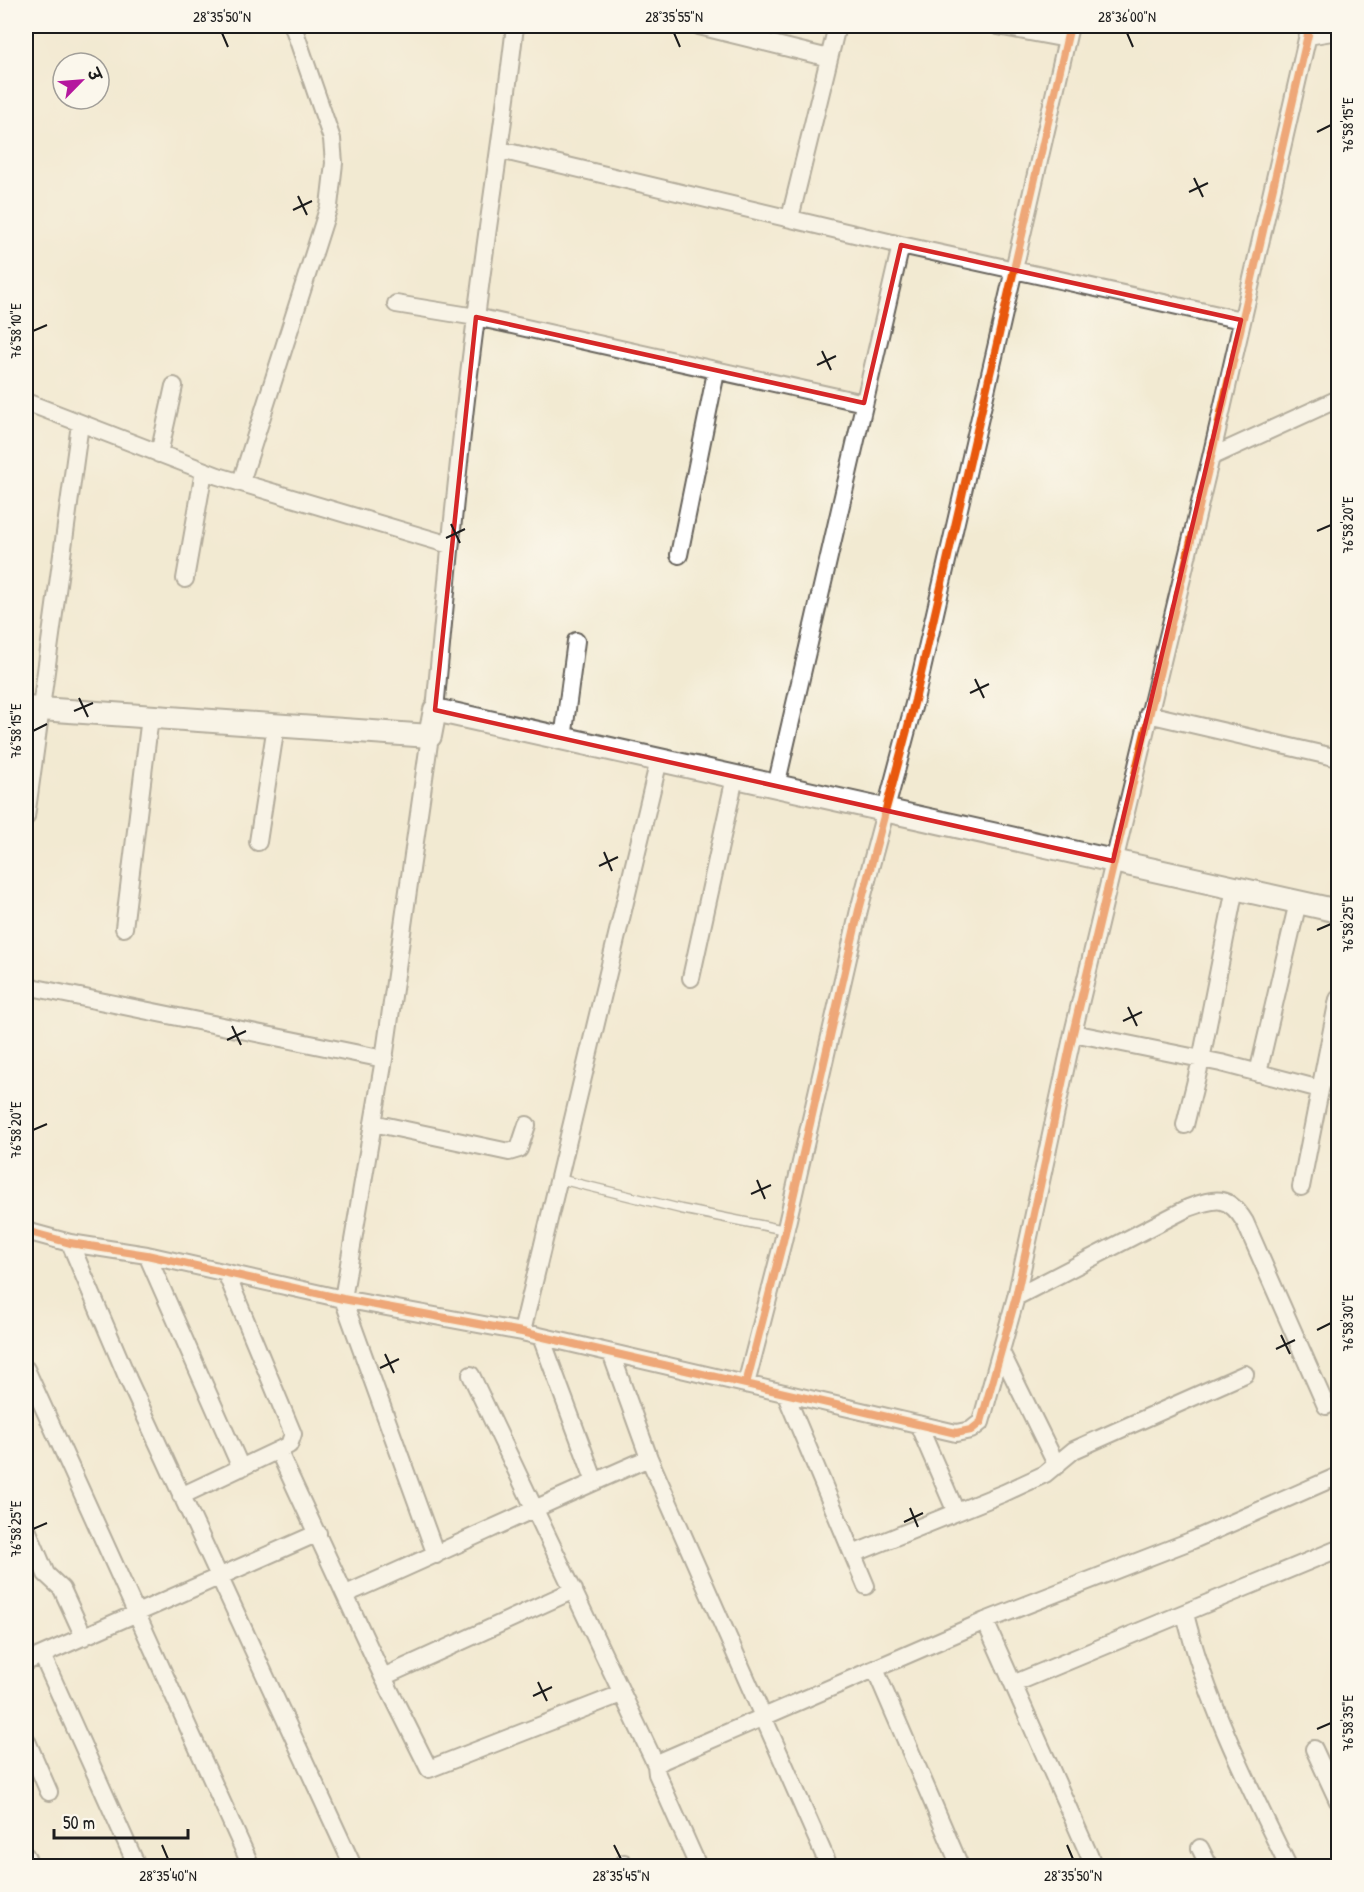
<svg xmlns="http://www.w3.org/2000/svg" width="1364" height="1892" viewBox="0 0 1364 1892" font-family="'Patrick Hand','Playpen Sans Deva',sans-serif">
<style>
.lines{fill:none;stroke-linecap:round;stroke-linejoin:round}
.lane-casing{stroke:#67645c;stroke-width:11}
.street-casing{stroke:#67645c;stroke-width:20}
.secondary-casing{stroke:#67645c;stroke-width:26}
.lane{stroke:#fff;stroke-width:8}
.street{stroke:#fff;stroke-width:16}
.secondary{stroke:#fff;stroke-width:22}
.cycleway-casing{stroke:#fbf7ec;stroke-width:11}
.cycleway{stroke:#e8590c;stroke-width:8}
.marked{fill:none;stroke:#d62828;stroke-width:4.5;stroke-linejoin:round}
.ticks{fill:none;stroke:#1c1c1c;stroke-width:2}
.neatline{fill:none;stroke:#1c1c1c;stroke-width:2}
.ticks-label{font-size:15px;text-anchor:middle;fill:#1c1c1c}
</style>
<rect width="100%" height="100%" fill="#fbf7ec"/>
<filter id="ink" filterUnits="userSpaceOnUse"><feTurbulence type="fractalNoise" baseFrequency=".0167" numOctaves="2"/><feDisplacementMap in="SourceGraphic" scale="12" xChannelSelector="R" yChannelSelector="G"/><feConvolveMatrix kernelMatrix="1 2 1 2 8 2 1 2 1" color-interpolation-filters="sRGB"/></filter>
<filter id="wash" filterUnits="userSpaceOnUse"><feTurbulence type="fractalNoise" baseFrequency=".008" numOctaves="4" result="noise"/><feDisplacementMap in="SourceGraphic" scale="24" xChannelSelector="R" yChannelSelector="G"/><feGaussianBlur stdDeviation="1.35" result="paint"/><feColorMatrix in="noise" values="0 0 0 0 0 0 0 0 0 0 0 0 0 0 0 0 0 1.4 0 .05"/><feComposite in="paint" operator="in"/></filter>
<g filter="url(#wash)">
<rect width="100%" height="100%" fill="#f2ead2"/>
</g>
<g filter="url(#ink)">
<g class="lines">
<defs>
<path id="lane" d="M559,1179L681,1209L785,1230"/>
<path id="street" d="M699,26L829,58
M998,26L1067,39
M1308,36L1338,31
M500,150L901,245L776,786
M790,218L837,26
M901,245L1241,320
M396,304L476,317L864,403
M26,402L218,476L450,545
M159,454L174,386
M1211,457L1338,399
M241,482L329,206L334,163L332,139L293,26
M679,555L716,372
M185,579L204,471
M435,710C447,579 459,448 476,318C488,220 504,123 515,26
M1148,714L1338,758
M430,736L384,1059L343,1299L436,1555
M563,739L576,641
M26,817L80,424
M258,842L276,725
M124,928L150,717
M691,978L735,777
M26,986L384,1059
M1073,1033L1221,1063L1320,1089
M1258,1073L1298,902
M373,1123L509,1152L519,1149L527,1125
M1185,1125L1201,1060L1235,888
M1301,1187L1338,999
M26,1231L70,1243L147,1255L343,1299L522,1332L956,1433L971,1430L981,1422L1016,1297L1073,1033L1211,457L1310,26
M70,1243L128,1379L353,1866
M147,1255L241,1468
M1016,1297L1188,1208C1216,1198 1228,1194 1245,1222L1326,1406
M522,1332L659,760
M541,1337L595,1482
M1001,1352L1057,1466
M611,1353L649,1458L829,1866
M26,1369L251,1866
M471,1375L656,1765
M746,1384L783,1241L859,910L915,700L1070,26
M785,1393L866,1586
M918,1424L956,1512
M278,1450L383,1677L429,1769L621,1694
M181,1496L289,1445L293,1434L226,1273
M26,1527L46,1574L62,1589L84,1637
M853,1554L1004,1493L1045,1474L1074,1450L1245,1374
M346,1594C447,1550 547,1502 649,1458
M1185,1614C1207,1703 1248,1784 1288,1866
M985,1621L1094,1866
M42,1655L137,1866
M26,1662L318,1533
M875,1669L960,1866
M383,1677L574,1590
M1013,1684L1338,1549
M26,1739L49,1792
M1314,1749L1338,1801
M1200,1848L1209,1866
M26,1856L30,1866
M624,1863L625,1866
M698,1866L657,1774L656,1765L664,1760L985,1621L1193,1540L1338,1476"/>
<path id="secondary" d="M26,708L430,736L435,710L1338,911"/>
</defs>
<use href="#lane" class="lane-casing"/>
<use href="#street" class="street-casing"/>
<use href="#secondary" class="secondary-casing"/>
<use href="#lane" class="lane"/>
<use href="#street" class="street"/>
<use href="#secondary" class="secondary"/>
<defs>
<path id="cycleway" d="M26,1231L70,1243L147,1255L343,1299L522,1332L956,1433L971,1430L981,1422L1016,1297L1073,1033L1211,457L1310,26
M746,1384L783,1241L859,910L915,700L1070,26"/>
</defs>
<use href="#cycleway" class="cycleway-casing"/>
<use href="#cycleway" class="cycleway"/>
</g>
</g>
<path d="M0 0H1364V1892H0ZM901,245L1241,320L1113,861L435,710L476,317L864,403Z" fill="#f2ead2" fill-opacity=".55" fill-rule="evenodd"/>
<path class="marked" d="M901,245L1241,320L1113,861L435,710L476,317L864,403Z"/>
<path class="ticks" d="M222,33L228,47M674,33L680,47M1127,33L1133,47M1317,132L1331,125M1194,178L1203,197M1189,192L1208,183M298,196L307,215M293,210L312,201M33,331L47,325M822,351L831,370M817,365L836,356M451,524L460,543M1317,531L1331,525M446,538L465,529M975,679L984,698M970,693L989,684M79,698L88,717M74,711L93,703M33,731L47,724M604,852L612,871M599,866L618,857M1317,930L1331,924M1128,1007L1137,1026M1123,1021L1142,1012M232,1026L241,1045M227,1040L246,1031M33,1130L47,1124M757,1180L765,1199M751,1194L771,1185M1317,1330L1331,1323M1281,1335L1290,1354M1276,1349L1295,1340M385,1354L394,1373M380,1368L399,1359M910,1508L918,1527M904,1522L923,1513M33,1529L47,1523M538,1682L547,1701M533,1696L552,1687M1317,1729L1331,1723M162,1845L168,1859M614,1845L621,1859M1067,1845L1073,1859"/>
<rect width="1364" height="1892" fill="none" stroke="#fbf7ec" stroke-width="66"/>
<g transform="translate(81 81) rotate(65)"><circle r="28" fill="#fbf7ec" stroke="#a29f99" stroke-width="1.5"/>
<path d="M0-4.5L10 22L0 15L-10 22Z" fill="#b5179e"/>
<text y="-9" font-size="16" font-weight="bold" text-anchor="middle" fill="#1c1c1c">उ</text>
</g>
<path d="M54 1829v9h134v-9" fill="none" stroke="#1c1c1c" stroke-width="3"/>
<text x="63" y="1829" font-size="18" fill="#1c1c1c" stroke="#fbf7ec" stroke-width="4.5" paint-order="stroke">50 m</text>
<rect x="33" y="33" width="1298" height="1826" class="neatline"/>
<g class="ticks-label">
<text x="222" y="22">28°35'50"N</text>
<text x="674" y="22">28°35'55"N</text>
<text x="1127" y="22">28°36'00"N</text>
<text transform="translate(1348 125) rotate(-90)" y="5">76°58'15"E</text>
<text transform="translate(16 331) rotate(-90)" y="5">76°58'10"E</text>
<text transform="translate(1348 525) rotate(-90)" y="5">76°58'20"E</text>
<text transform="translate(16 731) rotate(-90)" y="5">76°58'15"E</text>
<text transform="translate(1348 924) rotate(-90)" y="5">76°58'25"E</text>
<text transform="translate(16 1130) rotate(-90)" y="5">76°58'20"E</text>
<text transform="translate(1348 1323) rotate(-90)" y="5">76°58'30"E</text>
<text transform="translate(16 1529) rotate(-90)" y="5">76°58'25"E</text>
<text transform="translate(1348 1723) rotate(-90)" y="5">76°58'35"E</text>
<text x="168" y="1881">28°35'40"N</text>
<text x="621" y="1881">28°35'45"N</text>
<text x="1073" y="1881">28°35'50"N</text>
</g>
</svg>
